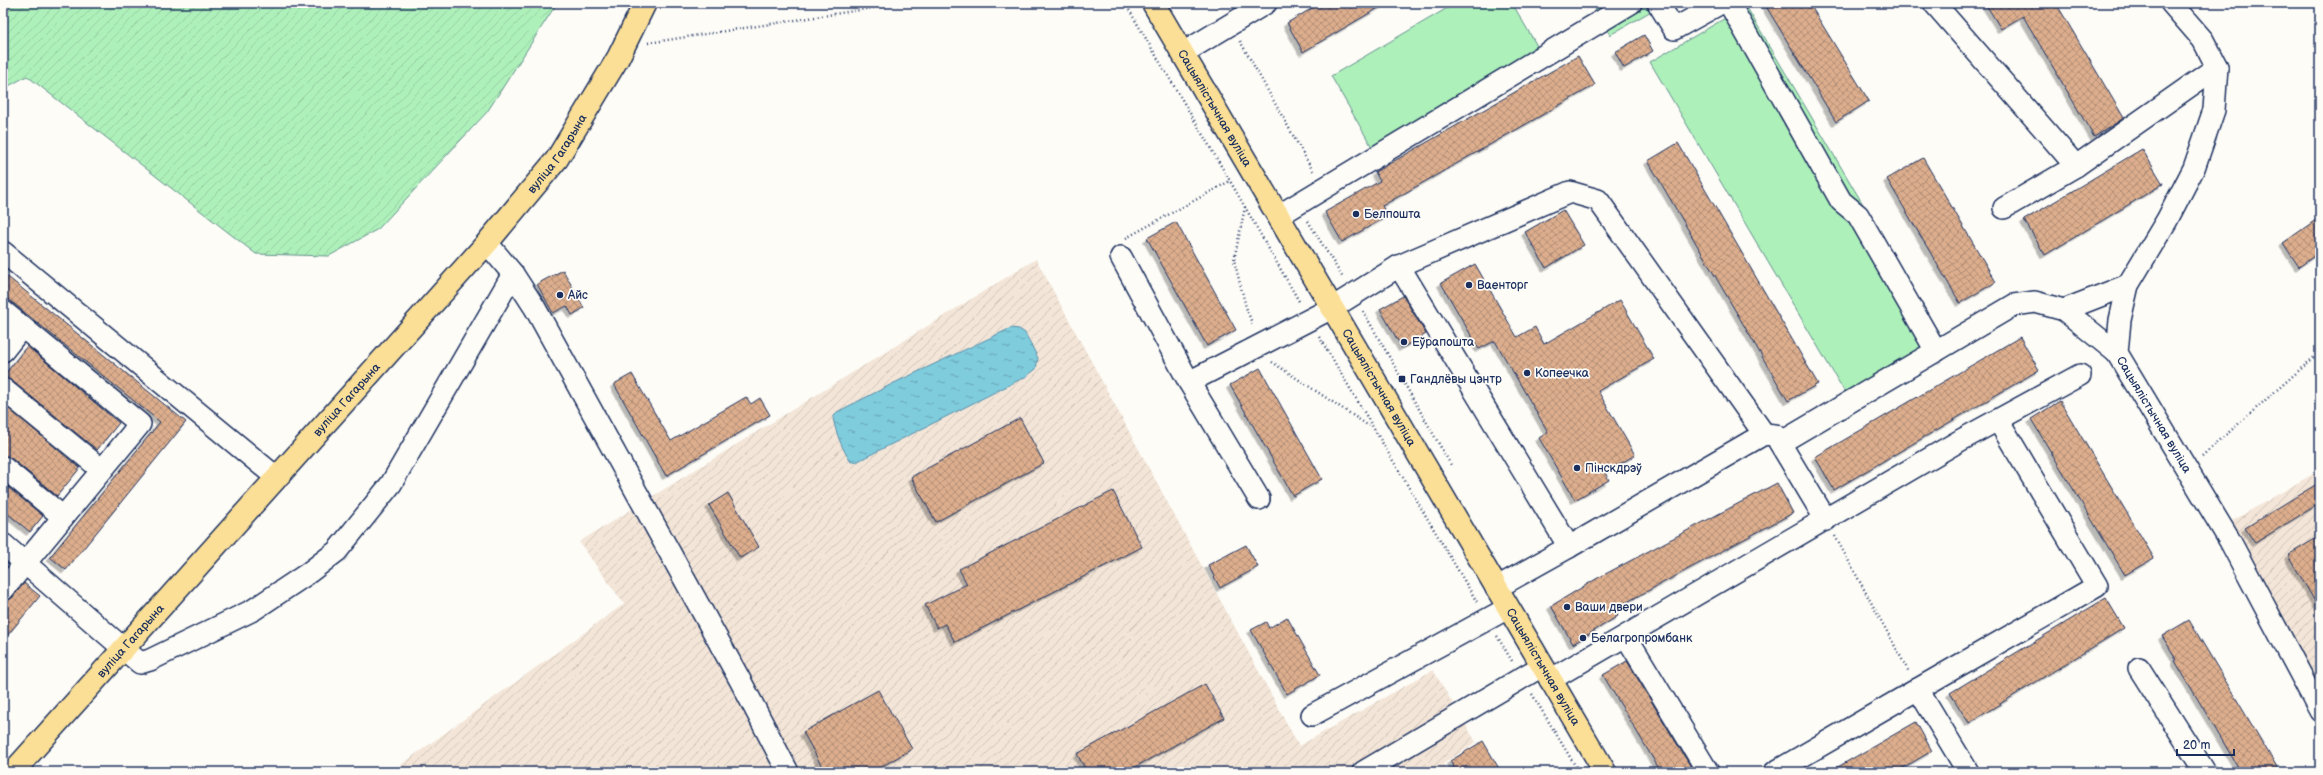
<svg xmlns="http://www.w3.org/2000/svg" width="2323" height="775" viewBox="0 0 2323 775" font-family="'Balsamiq Sans',sans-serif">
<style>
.industrial{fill:url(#industrial-furrows)}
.park{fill:#aef0ba;stroke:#64908c}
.garden{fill:url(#garden-furrows);stroke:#64908c}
.water{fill:url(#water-ripples);stroke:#578daa}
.building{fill:url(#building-cross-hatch);stroke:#1b2f5e;filter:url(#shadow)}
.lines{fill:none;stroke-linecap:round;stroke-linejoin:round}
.minor-casing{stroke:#1b2f5e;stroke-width:24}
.major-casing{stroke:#1b2f5e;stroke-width:25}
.path{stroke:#1b2f5e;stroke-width:2.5;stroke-dasharray:1 3;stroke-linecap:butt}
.minor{stroke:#fdfcf7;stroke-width:21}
.major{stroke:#fbdf96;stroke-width:22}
.poi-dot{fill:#1b2f5e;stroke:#fdfcf7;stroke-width:1.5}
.labels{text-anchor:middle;stroke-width:3.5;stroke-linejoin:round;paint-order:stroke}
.street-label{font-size:12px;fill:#1b2f5e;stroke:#fdfcf7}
.poi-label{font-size:12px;fill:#1b2f5e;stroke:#fdfcf7;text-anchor:start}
</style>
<defs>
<pattern id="industrial-furrows" width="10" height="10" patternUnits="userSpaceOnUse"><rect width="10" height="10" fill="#f3e5d7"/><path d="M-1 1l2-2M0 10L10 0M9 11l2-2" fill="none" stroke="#d0c5bb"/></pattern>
<pattern id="garden-furrows" width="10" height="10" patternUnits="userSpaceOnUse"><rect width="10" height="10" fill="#aef0ba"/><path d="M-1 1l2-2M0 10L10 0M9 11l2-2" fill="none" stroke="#95cea2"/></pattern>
<pattern id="water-ripples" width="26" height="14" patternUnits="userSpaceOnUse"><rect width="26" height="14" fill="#7fccdd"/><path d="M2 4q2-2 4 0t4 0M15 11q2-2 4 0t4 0" fill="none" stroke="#67a6b6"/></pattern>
<pattern id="building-cross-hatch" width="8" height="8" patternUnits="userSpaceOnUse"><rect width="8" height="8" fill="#dcae8d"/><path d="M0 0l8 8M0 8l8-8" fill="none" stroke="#b28e76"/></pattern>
<filter id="shadow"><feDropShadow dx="-3.5" dy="3.5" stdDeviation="0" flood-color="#0004"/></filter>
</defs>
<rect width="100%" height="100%" fill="#fdfcf7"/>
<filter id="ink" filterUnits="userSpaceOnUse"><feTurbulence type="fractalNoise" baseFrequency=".025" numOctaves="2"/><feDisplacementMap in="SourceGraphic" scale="8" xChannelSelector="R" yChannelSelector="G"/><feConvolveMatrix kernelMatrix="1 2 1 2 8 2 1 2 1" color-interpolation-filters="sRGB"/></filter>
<g filter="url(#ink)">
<path class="industrial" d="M1036,259L1299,746L1433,670L1476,742L1443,764L1448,772H391L624,604L579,542Z
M2320,470V688L2232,521Z"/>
<path class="park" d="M1456,3H1512L1547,63L1380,161L1331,76Z
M1592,3H1665L1610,35Z
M1746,6L1943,340L1847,396L1650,62Z"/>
<path class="garden" d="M3,3H557L487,112L378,229L329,256L256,254L27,76L3,89Z"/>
<path class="water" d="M1011,328L1019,329L1025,333L1038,358L1036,369L1027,376L858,461L851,462C842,449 836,433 833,418L837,412L894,383Z"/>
<path class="building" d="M1321,3H1387L1303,52L1287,23Z
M1764,3H1809L1869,101L1836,122Z
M1985,3H2056L2124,118L2094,137L2023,16L2001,29Z
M1644,35L1653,51L1624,68L1615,52Z
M1578,56L1595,85L1382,206L1388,216L1342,242L1325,212L1380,181L1375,172Z
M1678,143L1818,384L1788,401L1648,161Z
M2142,149L2163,184L2045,255L2024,220Z
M1923,158L1996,282L1960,303L1887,179Z
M1563,210L1584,245L1546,268L1525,232Z
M2320,217V252L2299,267L2283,243Z
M1176,222L1236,330L1207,346L1147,238Z
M1475,264L1517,337L1535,327L1544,344L1620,300L1654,359L1598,391L1635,455L1605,473L1609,480L1575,500L1539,438L1548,432L1495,341L1479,349L1441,283Z
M563,270L584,308L572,315L567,306L553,313L537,284Z
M3,273L186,422L66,570L50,557L160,422L3,295Z
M1403,296L1426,334L1402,348L1380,309Z
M2020,337L2039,370L1834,490L1815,457Z
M27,346L119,423L97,450L11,380L3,377Z
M1260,368L1322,479L1293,496L1230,385Z
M632,374L671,441L746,397L751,404L760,398L770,415L666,476L614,384Z
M2060,401L2154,558L2125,575L2031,419Z
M3,404L80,468L57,496L11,458L3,455Z
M1020,418L1044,463L936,522L911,477Z
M2320,482V503L2255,543L2245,528Z
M3,483L43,516L30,532L3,510Z
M1777,483L1793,513L1614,609L1618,616L1573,644L1551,606L1596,579Z
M1113,491L1142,547L955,642L945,624L937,628L925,605L967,584L959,569Z
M728,493L759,547L740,558L709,505Z
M2320,536V610L2288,555Z
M1246,545L1258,567L1220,588L1208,565Z
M24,583L40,596L3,641V602L12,598Z
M2106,598L2124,628L1969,723L1950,693Z
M1287,617L1320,675L1287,694L1251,630L1266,622L1269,628Z
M2189,620L2280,772H2241L2175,661L2177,660L2162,636Z
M1627,661L1694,772H1661L1603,675Z
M1205,684L1224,718L1126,772H1087L1077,754Z
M878,690L912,749L872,772H825L803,732Z
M1916,722L1932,751L1896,772H1829Z
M1483,741L1501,772H1456L1450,761Z"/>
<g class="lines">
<defs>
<g id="minor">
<path d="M1658,3L1674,29L1721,3"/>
<path d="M1729,3L1841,201L1858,215L1936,351"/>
<path d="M1934,3L2076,166"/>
<path id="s1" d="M2171,3L2203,40L2217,67L2214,110L2194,168L2167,220L2128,285L2120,320L2117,353L2230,541L2320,711"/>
<path d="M1183,53L1266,3"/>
<path d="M2004,208L2076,166L2217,67"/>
<path d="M1278,216L1631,3"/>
<path d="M487,243L513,274L535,308L740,680L788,772"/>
<path d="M3,252L276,477"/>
<path d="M1121,257L1189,382L1332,308L1399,266L1569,547L1764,434L1775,435L1826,520"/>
<path d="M1399,266L1570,192L1598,200L1764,434"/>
<path d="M2064,310L2128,285"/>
<path d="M3,311L140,424L3,590"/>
<path d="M3,351L22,327"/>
<path d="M1189,382L1259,499"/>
<path d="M3,389L102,470"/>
<path d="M1780,443L2014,305L2035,302L2064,310L2117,353"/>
<path d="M3,467L63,517"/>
<path d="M3,544L140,663L150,660L253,610L307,574L337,551L391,484L513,274"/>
<path d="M1496,588L1569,547"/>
<path d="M1626,636L1708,772"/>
<path d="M2139,668L2205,772"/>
<path d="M1550,680L1961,440L2080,375"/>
<path d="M1918,689L2097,586L1998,420"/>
<path d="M1312,715L1508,608"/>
<path d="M1363,772L1542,666"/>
<path d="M1775,772L1918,689L1968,772"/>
</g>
<g id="major">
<path id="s2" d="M1153,3L1605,772"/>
<path id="s3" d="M13,772L487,243L557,159L618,58L645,3"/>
</g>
</defs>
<use href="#minor" class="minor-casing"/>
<use href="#major" class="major-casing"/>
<path class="path" d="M1125,3L1230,181
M1217,3L1220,8
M1240,41L1313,171
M648,43L905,3
M1245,207L1234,260L1246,307L1253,326
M1308,221L1343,278
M1126,238L1230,181L1300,303
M1363,311L1451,465
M1319,337L1323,343L1327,341
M1323,343L1477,602
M1272,362L1369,426
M2202,456L2320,352
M1835,536L1909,672
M1497,636L1512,661
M1532,694L1579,772"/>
<use href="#minor" class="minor"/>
<use href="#major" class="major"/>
</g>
</g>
<g class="poi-dot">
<circle cx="1356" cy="214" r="4"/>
<circle cx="1469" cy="285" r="4"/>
<circle cx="560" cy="295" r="4"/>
<circle cx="1404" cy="342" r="4"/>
<circle cx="1527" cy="373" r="4"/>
<rect x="1398" y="375" width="8" height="8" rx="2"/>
<circle cx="1577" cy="468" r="4"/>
<circle cx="1567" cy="607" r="4"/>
<circle cx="1583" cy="638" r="4"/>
</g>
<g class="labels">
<g class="street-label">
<text dy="4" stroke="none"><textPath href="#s2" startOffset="122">Сацыялістычная вуліца</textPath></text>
<text dy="4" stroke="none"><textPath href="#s3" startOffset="824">вуліца Гагарына</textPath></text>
<text dy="4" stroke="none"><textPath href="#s2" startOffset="446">Сацыялістычная вуліца</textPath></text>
<text dy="4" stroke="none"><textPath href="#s3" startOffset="500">вуліца Гагарына</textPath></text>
<text dy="4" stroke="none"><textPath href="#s1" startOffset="459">Сацыялістычная вуліца</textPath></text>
<text dy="4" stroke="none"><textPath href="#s3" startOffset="176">вуліца Гагарына</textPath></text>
<text dy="4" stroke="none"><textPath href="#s2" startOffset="770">Сацыялістычная вуліца</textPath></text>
</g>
<g class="poi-label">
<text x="1364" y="218">Белпошта</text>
<text x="1477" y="289">Ваенторг</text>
<text x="568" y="299">Айс</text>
<text x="1412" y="346">Еўрапошта</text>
<text x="1535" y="377">Копеечка</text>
<text x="1410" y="383">Гандлёвы цэнтр</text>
<text x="1585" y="472">Пінскдрэў</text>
<text x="1575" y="611">Ваши двери</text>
<text x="1591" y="642">Белагропромбанк</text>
</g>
</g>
<rect width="2323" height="775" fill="none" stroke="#fdfcf7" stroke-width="16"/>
<rect x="8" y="8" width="2307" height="759" fill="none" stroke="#1b2f5e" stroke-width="1.5" filter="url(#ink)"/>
<path d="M2177 749v6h57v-6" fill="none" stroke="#1b2f5e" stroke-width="2"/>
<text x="2183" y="749" font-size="12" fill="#1b2f5e" stroke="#fdfcf7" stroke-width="3" paint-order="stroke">20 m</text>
</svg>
